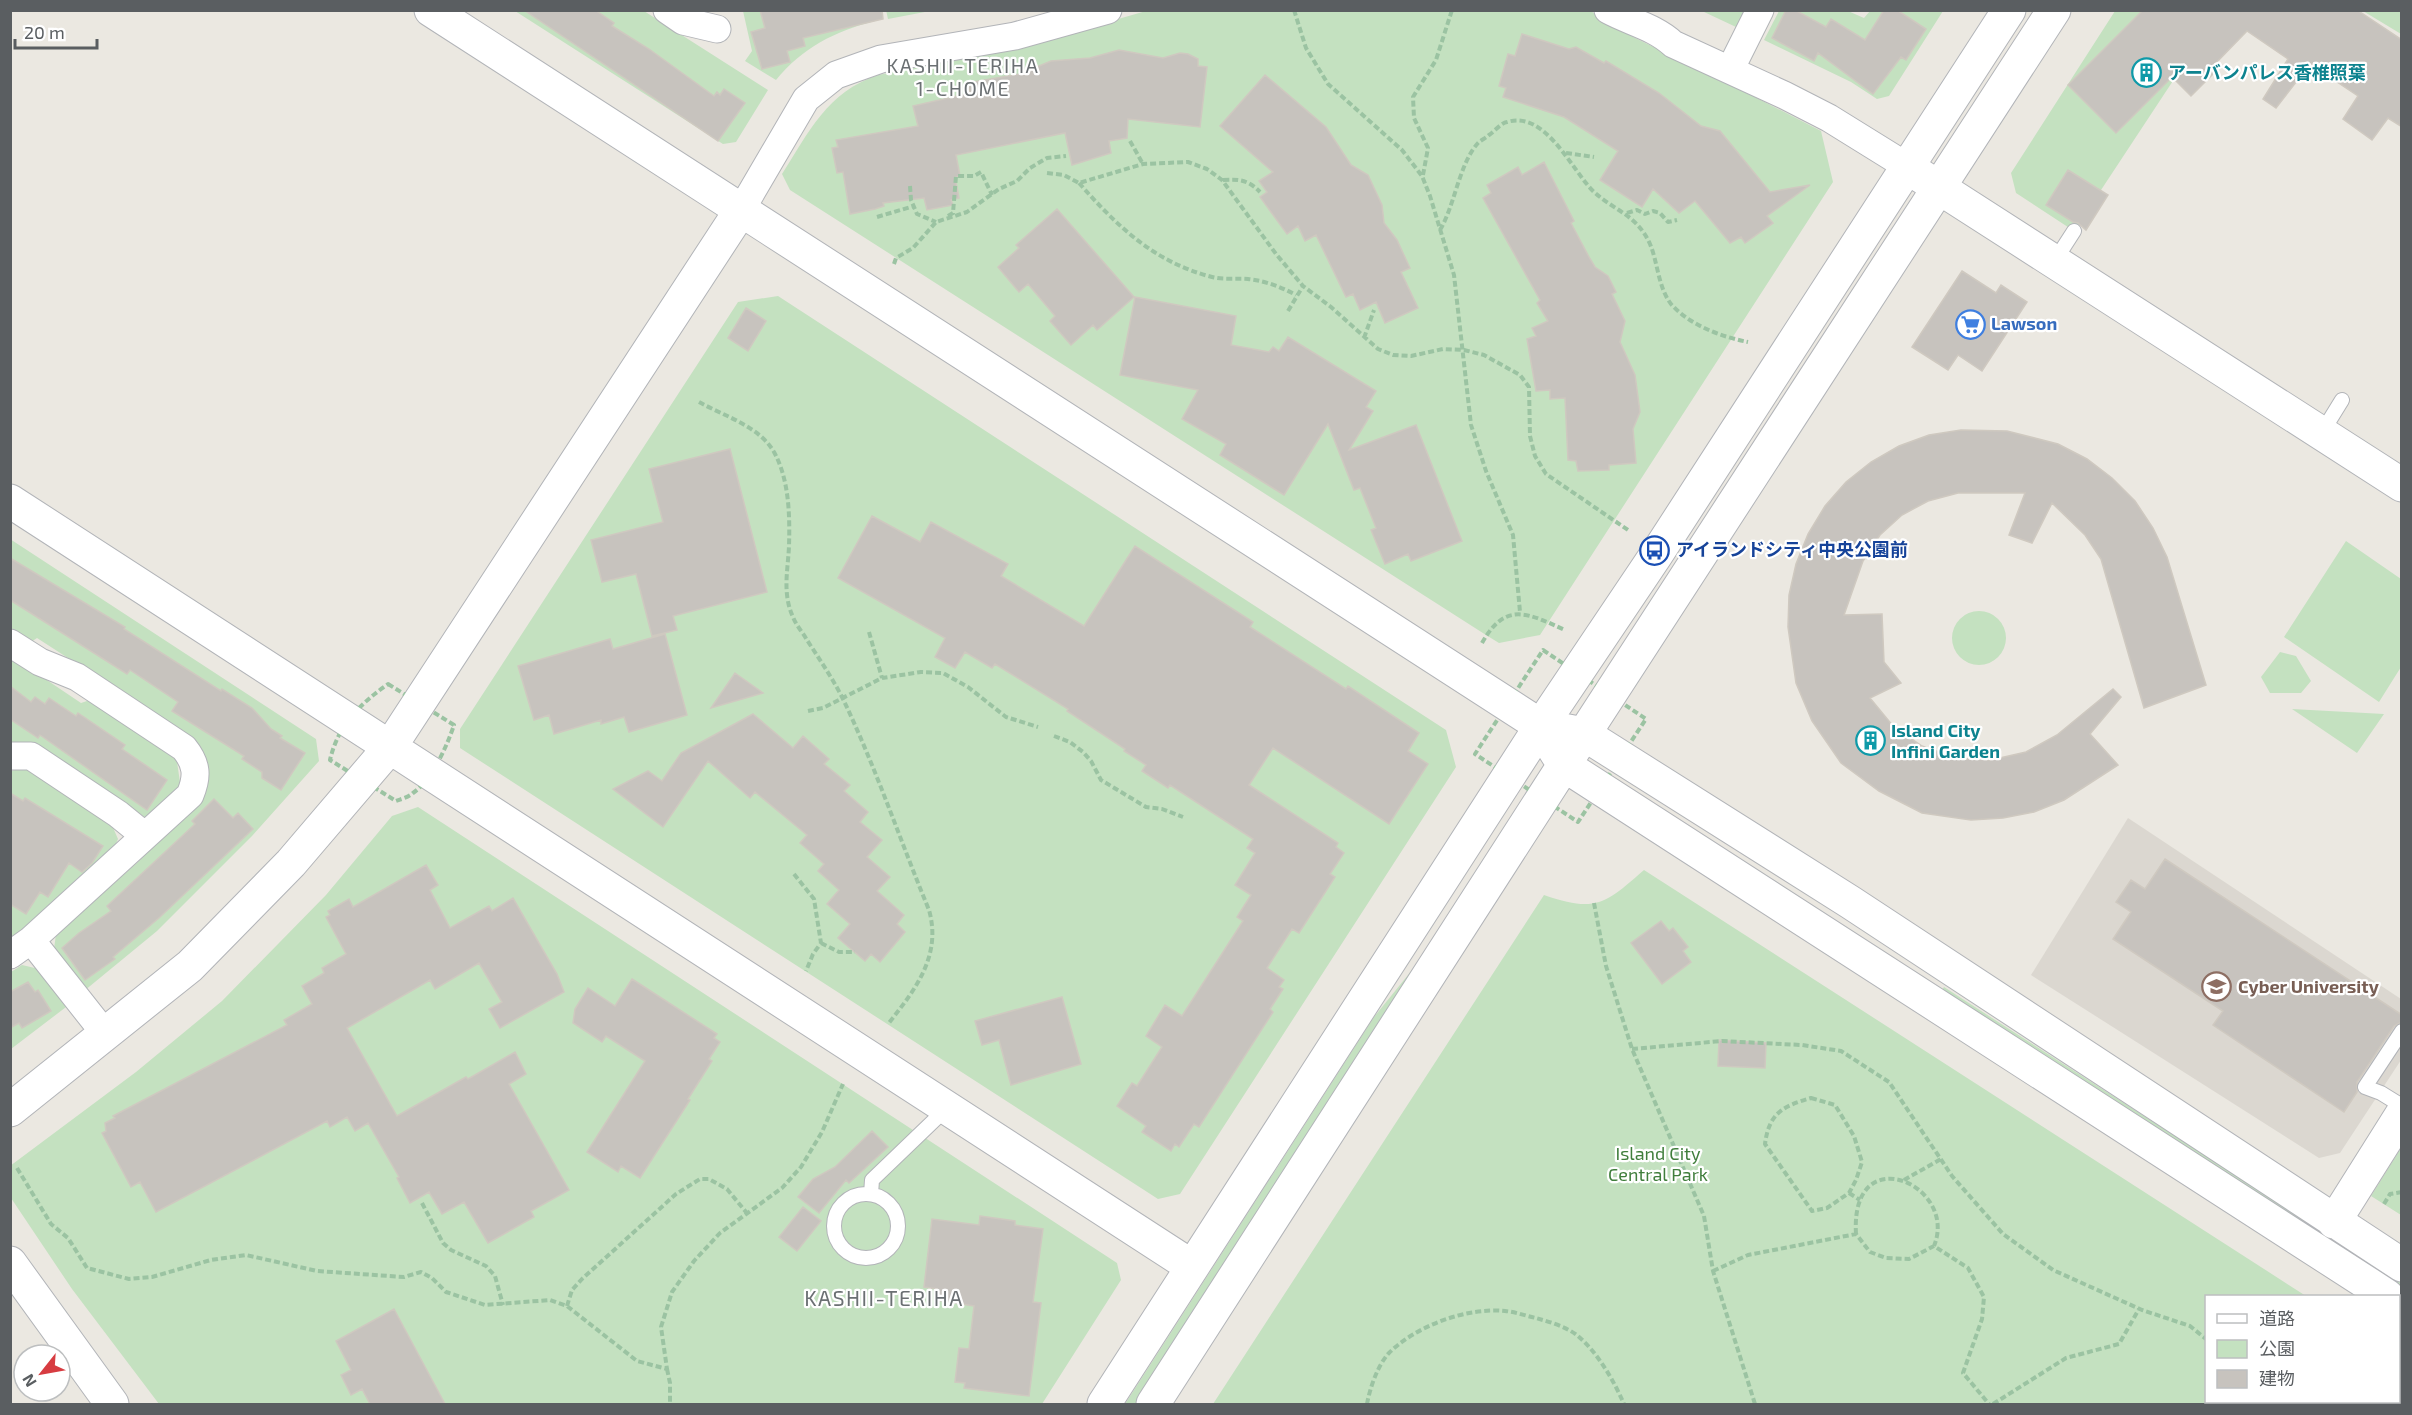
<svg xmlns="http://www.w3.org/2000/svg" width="2412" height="1415" viewBox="0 0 2412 1415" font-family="'Exo 2','Noto Sans JP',sans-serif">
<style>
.education{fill:#dbd7d0}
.green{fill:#c4e1c0}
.building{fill:#c7c3be;stroke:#cfc9c0;stroke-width:1.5}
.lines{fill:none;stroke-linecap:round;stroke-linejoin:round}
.service-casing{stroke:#b2b4b8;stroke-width:16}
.minor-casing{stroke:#b2b4b8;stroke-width:29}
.tertiary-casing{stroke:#b2b4b8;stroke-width:35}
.path{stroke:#9bc3a2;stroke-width:4;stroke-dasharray:6 3;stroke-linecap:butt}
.service{stroke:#fff;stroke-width:14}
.minor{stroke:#fff;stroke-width:27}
.tertiary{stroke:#fff;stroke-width:33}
.labels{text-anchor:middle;stroke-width:4.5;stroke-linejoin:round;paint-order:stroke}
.culture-label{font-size:18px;font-weight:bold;fill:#0d838f;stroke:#fff;text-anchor:start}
.shop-label{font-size:18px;font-weight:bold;fill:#366cbe;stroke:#fff;text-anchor:start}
.transit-label{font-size:18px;font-weight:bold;fill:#164399;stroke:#fff;text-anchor:start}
.education-label{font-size:18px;font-weight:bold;fill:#785e54;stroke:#fff;text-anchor:start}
.park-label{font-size:18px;fill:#407e3c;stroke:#fff}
.neighbourhood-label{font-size:20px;letter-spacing:1.5px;fill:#6b7073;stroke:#fff}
.quarter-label{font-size:21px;letter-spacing:1.5px;fill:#6b7073;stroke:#fff}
</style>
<rect width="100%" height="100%" fill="#ebe8e1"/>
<path class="education" d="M2128,818L2401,999V1060L2340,1153L2319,1158L2031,975Z"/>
<path class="green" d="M886,10H930V11L888,19Z
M1589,10L1633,37L1718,78L1821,131L1833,182L1540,635L1499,643L1486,635L790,190L782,174C809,132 827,92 878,75L1014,49L1146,11Z
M515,11H644L768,90L736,142L723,144Z
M743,11H872L875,21C835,31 802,48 776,80L745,61L752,51Z
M1702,11H1744L1736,27Z
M1779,11H1848L1864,18L1870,11H1943L1889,96L1877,99L1851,82L1764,40Z
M2115,11H2219L2074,231L2016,193L2011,173Z
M2363,11H2401V34Z
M778,296L1446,730L1456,767L1180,1194L1158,1199L460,748V729L738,302Z
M10,539L316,739L319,761L252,836L157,931L84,991L54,949L56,934L138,862L199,801L206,779L85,669L37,638L31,642L11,628Z
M2346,541L2401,579V667L2379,702L2284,637Z
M1952 638a27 27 0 1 1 54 0a27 27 0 1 1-54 0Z
M2280,652L2296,656L2311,681L2301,693H2270L2261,677Z
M11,656L81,703L90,700L176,755L181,789L146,818L37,746L11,742Z
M2292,709L2384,714L2357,753Z
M26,767L111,823L118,839L111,855L11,943V771Z
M418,807L1117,1263L1121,1280L1042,1404H159L72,1289L11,1198L10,1166L136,1072L222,1001L326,895L392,816Z
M1644,870L2306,1296H2206V1402H2398L2399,1357L2402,1359L2401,1404H1213L1544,895C1596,913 1605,904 1644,870Z
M1425,954L1138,1404H1125L1374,1017Z
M22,965L39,969L70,1004L11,1049V972Z
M1944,987L2401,1282V1290L1940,993Z
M2401,1148L2402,1215H2401L2371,1196Z"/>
<path class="building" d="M524,10H595L614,23L612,26L649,49L714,96L717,92L720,95L724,89L745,103L718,141Z
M760,10H882L883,19L803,38L805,46L787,51L790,62L762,69L751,32L765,28Z
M1786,10H1795L1826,27L1831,19L1865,40L1884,10H1897L1926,29L1906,60L1901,57L1873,94L1818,53L1814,61L1772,38Z
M2143,10H2357L2402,40V127L2388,118L2372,140L2343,119L2358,96L2310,64L2276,108L2263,99L2288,59L2247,31L2214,65L2218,69L2191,96L2172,77L2116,133L2068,85Z
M1522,34L1569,49L1576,47L1604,63L1606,61L1659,93L1701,126L1720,131L1770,192L1810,185L1767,216L1773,223L1745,243L1741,237L1730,243L1695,201L1679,213L1653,189L1642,207L1600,180L1618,151L1564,117L1503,97L1506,88L1499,86L1508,54L1515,56Z
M1119,50L1163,58L1180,53L1188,54L1198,59V66L1207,67L1200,127L1128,119L1127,138L1109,141L1111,153L1072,165L1065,133L956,155L960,176L955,177L959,198L951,200L953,205L927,210L924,198L883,203L884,206L875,209L850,214L843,172L837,173L832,148L838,147L836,140L918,126L913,106L970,93L967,83L1020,74L1051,61L1090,58Z
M1265,75L1326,127L1351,165L1368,175L1382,205L1384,223L1397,240L1410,268L1401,272L1418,308L1385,323L1376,302L1360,310L1353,294L1346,297L1316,235L1305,241L1298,226L1287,234L1260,197L1267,192L1259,181L1273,172L1220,126Z
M1544,162L1574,221L1571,223L1589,257L1595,267L1608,276L1616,292L1612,294L1625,321L1620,342L1635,375L1640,412L1633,429L1636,463L1609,465V470L1578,471L1576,461L1568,460L1565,398L1550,399V390L1536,391L1527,339L1536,336L1532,328L1548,321L1537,303L1540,300L1483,198L1491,193L1487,185L1518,167L1522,175Z
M2068,170L2108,195L2086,230L2078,223L2073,222L2046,205Z
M1057,209L1134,297L1097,330L1093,325L1071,345L1050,321L1055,316L1028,284L1019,292L998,267L1019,248L1016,245Z
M1962,271L1996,293L2001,285L2027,302L1982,371L1958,355L1948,370L1912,347Z
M1135,297L1236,316L1231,345L1269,352L1273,347L1279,351L1288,337L1376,391L1366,407L1373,411L1349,450L1416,425L1462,541L1411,561L1408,554L1385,564L1371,530L1376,528L1360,488L1354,490L1328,424L1284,495L1220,455L1226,444L1182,419L1198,390L1120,375Z
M746,308L766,321L748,351L728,338Z
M1961,430L2007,431L2058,444L2087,459L2112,478L2135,501L2153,528L2167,557L2206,685L2144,708L2101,559L2085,535L2052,503L2032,543L2009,535L2025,493H1958L1928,501L1902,515L1880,535L1863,561L1844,615L1882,614L1884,662L1901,683L1870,698L1893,726L1922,746L1956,758L1991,760L2026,752L2057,735L2113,689L2121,697L2090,734L2118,765L2064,800L2034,812L2003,818L1971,820L1922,813L1879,791L1841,763L1812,721L1796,683L1788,627L1789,595L1796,564L1808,534L1825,506L1846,482L1871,462L1899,446L1929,435Z
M730,449L767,592L673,616L677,630L652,636L636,574L602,582L591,540L663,522L649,469Z
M872,516L920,542L931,522L1008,564L1001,576L1084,626L1135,546L1253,622L1250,627L1346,689L1348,686L1419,733L1408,751L1428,764L1389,824L1273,748L1249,785L1338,843L1336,847L1344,853L1330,874L1335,877L1299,933L1292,929L1267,968L1284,980L1279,987L1283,989L1270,1009L1273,1012L1199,1127L1194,1124L1179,1147L1175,1144L1171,1151L1142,1132L1146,1126L1117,1106L1132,1083L1137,1086L1162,1047L1146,1036L1165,1005L1182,1016L1243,921L1237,917L1251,895L1235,885L1255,853L1247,848L1253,839L1170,785L1168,788L1142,771L1146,765L1124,751L1125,749L1067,711L1068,709L995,664L992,668L965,652L955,668L935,657L945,638L838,578Z
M10,558L125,627L124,629L221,691L222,689L252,708L271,729L282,736L280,738L305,753L281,790L262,778V772L242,759L244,756L172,711L178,702L130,670L127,674L10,600Z
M665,634L687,715L629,732L624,717L601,724V720L554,734L549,715L534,720L518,666L610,639L613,649Z
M735,673L763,693L711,708Z
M10,686L31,702L35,697L45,704L49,698L76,716L78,713L125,745L122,749L167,780L147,810L40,735L38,738L10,719Z
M753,714L793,748L803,736L829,759L824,764L850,785L844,791L868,812L860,822L882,840L867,857L890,877L877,891L904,915L897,924L905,932L880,962L871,954L865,961L838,938L850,924L827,904L839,890L818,871L824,864L800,843L807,835L755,792L750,798L708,761L663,827L613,789L648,771L662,781L681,753Z
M10,793L23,801L25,798L103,846L92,863L82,872L69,863L48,897L40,892L26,914L10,904Z
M214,799L233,818L238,813L253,829L160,917L113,957L115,959L85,980L62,948L79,933L111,911L107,906L195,824L192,821Z
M2165,859L2402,1015V1022L2394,1026L2357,1082V1092L2344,1112L2213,1025L2223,1011L2113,939L2131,912L2116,902L2131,880L2145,889Z
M426,865L438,885L430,890L450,928L489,906L492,911L513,898L557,974L564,992L500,1028L489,1009L502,1002L479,963L435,989L430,980L347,1028L397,1116L466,1077L468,1079L515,1052L526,1074L509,1084L569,1190L531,1211L534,1217L488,1243L464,1202L442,1214L429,1192L410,1203L397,1178L399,1177L368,1123L355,1131L347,1117L330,1127L327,1121L156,1212L140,1182L131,1187L102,1133L106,1131L105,1123L115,1118L113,1116L287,1025L284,1020L312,1004L302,986L324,973L322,968L346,954L326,917L330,915L328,911L349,899L353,907Z
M1661,921L1669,931L1673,928L1688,947L1683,951L1691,962L1662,984L1631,943Z
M632,979L717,1034L714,1038L720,1042L709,1059L712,1061L688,1099L690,1100L640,1178L621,1166L618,1172L587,1152L645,1061L606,1036L602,1042L573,1023L575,1009L588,988L615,1006Z
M28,982L35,992L38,990L51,1011L22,1028L19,1023L10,1028V992Z
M1062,997L1081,1064L1011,1085L999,1040L982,1045L975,1021Z
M1719,1040L1766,1043L1765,1068L1718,1066Z
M872,1131L888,1147L849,1183L846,1180L819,1213L798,1197L813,1179L835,1167Z
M803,1207L821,1221L797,1251L779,1237Z
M980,1216L1015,1221V1225L1043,1229L1033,1302L1041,1303L1029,1396L964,1388L965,1383L955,1382L959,1348L969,1349L974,1306L936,1300L937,1289L924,1287L932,1219L979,1225Z
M394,1309L445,1404H370L362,1389L351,1395L341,1375L351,1370L336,1341Z"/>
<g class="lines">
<defs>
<path id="service" d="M2054,262L2074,231
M2321,434L2342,400
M2402,1031L2365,1087L2381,1093L2402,1106
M871,1194L872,1180L947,1108
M834 1226a32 32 0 1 1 64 0a32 32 0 1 1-64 0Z"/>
<path id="minor" d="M667,10L683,21L717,29
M1608,10C1630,22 1655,27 1673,44L1784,95L1829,118L1908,167
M1730,70L1760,10
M741,210L806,99L836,75L881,59L1015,36L1108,10
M10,643L40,662L77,677L184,748C197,764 198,776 190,795L31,940L10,955
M10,756H31L118,814L145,836
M31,940L106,1035"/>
<path id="tertiary" d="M431,10L1541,726L1584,734L1850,902L2402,1265
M1921,176L2402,485
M10,501L1191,1266
M1552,746L1564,765L2387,1296
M10,1110L190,966L291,863L390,747L741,210
M2334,1222L2402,1114
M10,1263L112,1404
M1104,1404L1541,726L1656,555L2009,10
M1153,1404L1564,765L2054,10"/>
</defs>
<use href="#service" class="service-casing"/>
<use href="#minor" class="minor-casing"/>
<use href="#tertiary" class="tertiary-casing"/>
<path class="path" d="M1294,10L1306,48L1328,84L1402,150L1422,176L1430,196L1454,275L1471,425L1486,471L1513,535L1520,612
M1130,141L1143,164
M1566,153L1594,157
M1047,173L1064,175L1079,183L1143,164L1188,162L1207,169L1222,180L1276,254L1303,286L1331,307L1378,349L1393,355L1411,356L1443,349L1464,350L1484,355L1520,375L1529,387L1530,436L1535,456L1546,474L1628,530
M1423,175L1428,148L1414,118L1413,97L1436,60L1452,10
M1223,180C1240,179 1248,180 1260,192
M1079,183C1118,227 1154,262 1212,277C1223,280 1236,278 1248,279C1266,281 1281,287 1296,295
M910,186L911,200L917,214L936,222
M1627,213L1637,210L1645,214L1653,211L1660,213L1668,222L1677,220
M948,216L953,213L956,176H974L981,172L992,195
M877,217L914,206
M1440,230C1455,205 1459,164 1478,143C1481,140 1486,138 1489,135C1495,131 1501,123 1507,122C1546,110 1572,171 1594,192C1615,211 1637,215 1650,244C1658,263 1658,287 1671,304C1689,325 1722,337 1748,342
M894,264L896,258L913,248L936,222L967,212L999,189L1017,181L1030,168L1047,158L1066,156
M1288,311L1303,286
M1364,338L1374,310
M699,402C724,416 759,426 774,452C789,479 790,515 789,546C788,570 782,593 793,617C796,625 803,633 807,640C820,660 833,679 843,699C876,768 900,840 929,910C942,956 915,990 888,1024
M869,632L882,678
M1482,643C1506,600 1529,614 1565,630
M1543,650L1646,719L1578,822L1475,754Z
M388,684L454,725C447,746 432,780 413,793C409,797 401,799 396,801L330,760C338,725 360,704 388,684Z
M808,711L823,708L882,678L921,672L943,673L968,687L1006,717L1038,727
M1054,736L1070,742L1083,752L1091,761L1101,780L1146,807L1162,809L1183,817
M794,874L814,899L821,943L813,954L806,971
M1594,903L1606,966L1632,1049L1704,1216L1713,1271L1755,1404
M821,943L839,952H855
M1632,1049L1722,1041L1802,1045L1841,1051L1889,1082L1952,1176L2003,1234L2053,1270L2142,1310L2190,1326L2206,1339
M1811,1098L1835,1105L1854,1136L1862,1162L1856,1180L1849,1193L1827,1208L1812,1211L1765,1144C1769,1113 1783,1106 1811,1098Z
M17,1168L51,1224L68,1238L87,1268L129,1279L152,1277L211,1260L246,1255L317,1271L404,1277L421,1272L432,1278L446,1292L485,1305L550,1300L567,1306L637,1361L667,1369L661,1327L672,1292L694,1261L720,1233L782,1188L801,1167L822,1132L843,1084
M1904,1180L1941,1159
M1849,1193L1860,1200
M422,1203L443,1243L451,1250L486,1266L495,1276L503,1305
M2384,1204L2390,1194L2402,1192
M1856,1234C1850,1137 1959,1185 1934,1246
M1713,1271L1748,1255L1856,1234L1870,1252L1886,1258L1909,1259L1934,1246L1968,1268L1984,1297L1982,1319L1963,1373L1989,1404
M567,1306L572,1290L582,1279L676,1194L700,1179H709L727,1189L746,1212
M667,1369L670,1383V1404
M1367,1404C1370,1388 1377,1367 1388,1354C1415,1326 1467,1307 1505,1311C1516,1312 1526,1316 1536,1318C1550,1322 1567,1327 1578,1336C1598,1353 1614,1381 1624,1404
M1993,1404L2066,1358L2119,1344L2139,1309
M2258,1404L2259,1402"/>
<use href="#service" class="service"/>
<use href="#minor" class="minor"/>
<use href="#tertiary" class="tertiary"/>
</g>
<defs>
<symbol id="building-ring" viewBox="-11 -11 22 22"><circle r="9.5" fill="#fff" stroke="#0f9aa8" stroke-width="1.5"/><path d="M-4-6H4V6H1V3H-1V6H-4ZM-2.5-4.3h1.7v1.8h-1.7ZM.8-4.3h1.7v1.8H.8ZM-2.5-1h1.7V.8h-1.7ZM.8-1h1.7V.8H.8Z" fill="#0f9aa8"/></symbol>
<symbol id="supermarket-ring" viewBox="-11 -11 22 22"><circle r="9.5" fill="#fff" stroke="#3f7fe0" stroke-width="1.5"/><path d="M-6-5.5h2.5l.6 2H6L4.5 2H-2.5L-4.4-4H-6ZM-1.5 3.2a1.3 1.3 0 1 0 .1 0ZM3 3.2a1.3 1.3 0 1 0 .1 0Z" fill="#3f7fe0"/></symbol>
<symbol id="bus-ring" viewBox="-11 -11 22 22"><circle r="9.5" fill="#fff" stroke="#1a4fb4" stroke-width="1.5"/><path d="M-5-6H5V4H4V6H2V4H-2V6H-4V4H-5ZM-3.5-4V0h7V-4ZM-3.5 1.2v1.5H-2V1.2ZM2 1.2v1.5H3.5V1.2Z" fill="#1a4fb4"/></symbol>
<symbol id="university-ring" viewBox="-11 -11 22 22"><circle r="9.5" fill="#fff" stroke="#8d6e63" stroke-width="1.5"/><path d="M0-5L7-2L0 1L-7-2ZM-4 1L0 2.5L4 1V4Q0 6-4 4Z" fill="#8d6e63"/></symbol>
</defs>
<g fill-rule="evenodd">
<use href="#building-ring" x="2130" y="56" width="33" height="33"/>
<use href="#supermarket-ring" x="1954" y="308" width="33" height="33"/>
<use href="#bus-ring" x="1638" y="534" width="33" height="33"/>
<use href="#building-ring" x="1854" y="724" width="33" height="33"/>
<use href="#university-ring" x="2200" y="970" width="33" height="33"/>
</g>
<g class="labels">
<g class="culture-label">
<text x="2168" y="79">アーバンパレス香椎照葉</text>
<text x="1891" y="737">Island City<tspan x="1891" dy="21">Infini Garden</tspan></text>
</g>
<g class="shop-label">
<text x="1991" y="330">Lawson</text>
</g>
<g class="transit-label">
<text x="1676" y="556">アイランドシティ中央公園前</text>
</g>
<g class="education-label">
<text x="2238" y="993">Cyber University</text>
</g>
<g class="park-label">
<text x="1658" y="1160">Island City<tspan x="1658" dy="21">Central Park</tspan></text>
</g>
<g class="neighbourhood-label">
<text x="963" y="73">KASHII-TERIHA<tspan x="963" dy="23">1-CHOME</tspan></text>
</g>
<g class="quarter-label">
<text x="884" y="1306">KASHII-TERIHA</text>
</g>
</g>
<rect width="2412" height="1415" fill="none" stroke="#5a5e61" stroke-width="24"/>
<rect x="2205" y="1295" width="195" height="108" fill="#ffffff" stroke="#bdbfc0" stroke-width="1.5"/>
<rect x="2217" y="1314" width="30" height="9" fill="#ffffff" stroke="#bdbfc0" stroke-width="1.5"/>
<text x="2259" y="1325" font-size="18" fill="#5a5e61">道路</text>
<rect x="2217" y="1340" width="30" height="18" fill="#c4e1c0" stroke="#bdbfc0" stroke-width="1.5"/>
<text x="2259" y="1355" font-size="18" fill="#5a5e61">公園</text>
<rect x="2217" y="1370" width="30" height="18" fill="#c7c3be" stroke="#bdbfc0" stroke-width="1.5"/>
<text x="2259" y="1385" font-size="18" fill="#5a5e61">建物</text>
<g transform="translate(42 1373) rotate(239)"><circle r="28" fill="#ffffff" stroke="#bdbfc0" stroke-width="1.5"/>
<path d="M0-4.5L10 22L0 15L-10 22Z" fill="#d73c41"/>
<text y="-9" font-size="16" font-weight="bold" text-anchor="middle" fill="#5a5e61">N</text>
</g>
<path d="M15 39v9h82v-9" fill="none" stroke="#5a5e61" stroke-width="3"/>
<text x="24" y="39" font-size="18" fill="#5a5e61" stroke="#ffffff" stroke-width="4.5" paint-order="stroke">20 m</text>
</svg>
